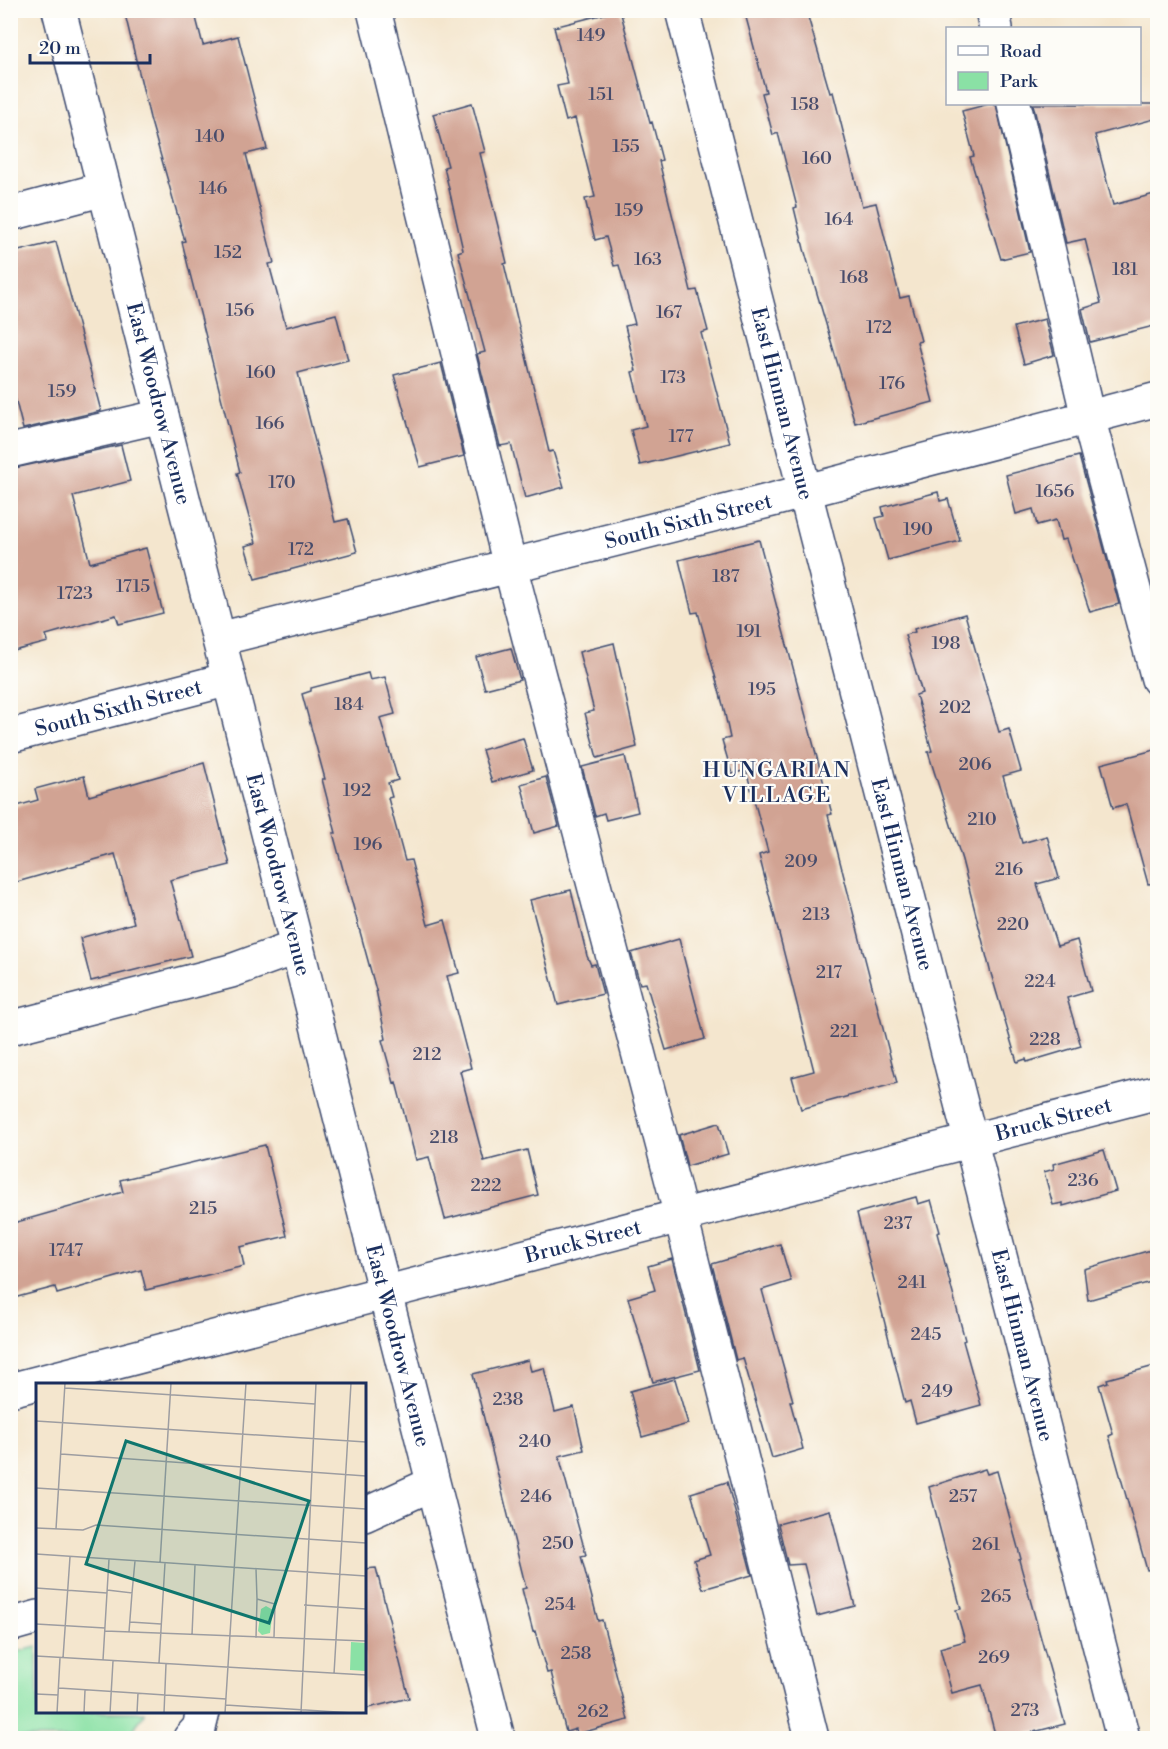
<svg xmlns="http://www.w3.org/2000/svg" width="1168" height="1749" viewBox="0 0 1168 1749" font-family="'Libre Bodoni',serif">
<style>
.green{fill:#8ae1a5;stroke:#528882;stroke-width:1.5}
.building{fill:#d1a393}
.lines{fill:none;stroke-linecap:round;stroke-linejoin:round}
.minor-casing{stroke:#3c4a6f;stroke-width:36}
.minor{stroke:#fff;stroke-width:33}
.labels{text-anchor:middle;stroke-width:4.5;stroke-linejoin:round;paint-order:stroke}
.number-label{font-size:18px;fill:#484c6b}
.street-label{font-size:21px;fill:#1b2f5e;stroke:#fdfcf7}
.neighbourhood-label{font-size:22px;letter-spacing:1.5px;fill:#1b2f5e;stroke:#fdfcf7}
.inset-road{fill:none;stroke:#9d9da1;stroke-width:1.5}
.view{fill:#0f766e;fill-opacity:0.15;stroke:#0f766e;stroke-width:3}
.inset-edge{fill:none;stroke:#1b2f5e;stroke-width:3}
</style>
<rect width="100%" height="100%" fill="#fdfcf7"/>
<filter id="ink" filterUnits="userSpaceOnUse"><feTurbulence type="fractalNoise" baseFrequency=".0167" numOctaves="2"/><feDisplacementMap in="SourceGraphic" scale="12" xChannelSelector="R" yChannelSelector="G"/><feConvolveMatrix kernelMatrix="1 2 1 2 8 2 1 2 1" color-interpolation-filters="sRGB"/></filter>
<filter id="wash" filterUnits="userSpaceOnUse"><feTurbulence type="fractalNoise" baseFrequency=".008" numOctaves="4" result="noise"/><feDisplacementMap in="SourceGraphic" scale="24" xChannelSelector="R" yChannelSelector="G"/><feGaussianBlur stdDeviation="1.35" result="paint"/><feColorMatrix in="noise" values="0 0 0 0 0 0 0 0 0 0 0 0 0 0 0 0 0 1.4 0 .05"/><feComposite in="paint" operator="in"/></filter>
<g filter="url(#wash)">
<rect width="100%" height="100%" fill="#f4e6ce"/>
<path class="green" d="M37,1647L38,1712H144V1715L126,1738H11V1653Z"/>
<g id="blocks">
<path class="building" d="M124,10H194L203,45L238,36L267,149L246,154L274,263L269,264L286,327L336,314L348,360L298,373L335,522L348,519L357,552L255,579L245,546L256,543L237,473L240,472L182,242L185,241L150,118Z
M620,10L650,123L652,122L662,160L659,161L691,291L697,290L708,331L701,333L730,443L640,465L631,430L646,426L632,372L636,371L625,326L635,324L619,265L614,266L606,237L595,240L585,199L595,197L575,118L566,121L557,86L568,84L554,27Z
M744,10H806L830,93L833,92L862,206L876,203L900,298L909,296L921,341L917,342L933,402L855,423L804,249L794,208L797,207L778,133L773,135L762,93L766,92Z
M472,103L485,152L480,153L507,263L504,264L549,452L553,451L564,487L525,498L511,444L500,446L477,354L485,352L458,252L463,250L444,167L448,166L433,114Z
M989,104H996L1030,252L1001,259L970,157L974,156L962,111Z
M1033,104H1158V118L1095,135L1113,205L1158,193V325L1090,342L1082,309L1101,303L1085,239L1066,243Z
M56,242L101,411L23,429L10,378V253Z
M1045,319L1054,355L1024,364L1014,327Z
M441,363L464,456L420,467L394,375Z
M121,445L130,481L73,496L90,563L146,548L163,613L119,624L116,615L46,635L48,642L10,652V469Z
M1079,456L1119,604L1090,612L1066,539L1061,540L1056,520L1037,525L1033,509L1016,514L1006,475Z
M938,492L940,501L948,499L960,541L888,560L876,518L884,516L882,507Z
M759,540L832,814L828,815L897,1083L801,1109L792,1077L814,1071L759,855L768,852L746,770L732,774L722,740L730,738L723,705L698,612L692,613L679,560Z
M965,614L999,732L1009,729L1021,771L1003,776L1022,843L1047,836L1059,878L1037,884L1057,946L1077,940L1091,991L1067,998L1081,1046L1027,1062L1026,1059L1017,1062L990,970L962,860L928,752L932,751L916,695L922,693L905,635L915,632L914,629Z
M614,643L637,747L597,758L585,713L594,711L579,652Z
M511,648L520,680L485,689L476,657Z
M368,673L370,680L385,677L395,714L380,718L398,780L388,783L392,797L388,798L405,861L411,860L428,925L445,920L459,973L447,976L471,1068L460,1071L484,1161L527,1150L538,1195L445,1219L429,1157L416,1160L396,1082L394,1083L382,1040L386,1039L376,990L333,833H336L322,779H325L302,694L311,691V688Z
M523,738L533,770L492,782L482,750Z
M1158,749V883L1148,884L1126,804L1113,808L1101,764Z
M625,756L638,812L606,820L604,813L595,816L582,767Z
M204,763L230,865L170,880L191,956L91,981L80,938L134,923L115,854L10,884V808L38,800L35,789L84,776L89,796Z
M546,777L559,826L534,833L521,784Z
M571,890L587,956L591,965L595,964L603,994L558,1005L530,900Z
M679,939L705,1039L666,1050L646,983L640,984L631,953Z
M719,1123L728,1154L687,1166L679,1135Z
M265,1145L287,1236L240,1247L244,1266L146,1290L141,1270L57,1294L55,1287L10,1299V1224L123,1192L120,1180Z
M1104,1150L1116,1191L1063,1206V1203L1053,1205L1044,1172L1054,1169L1053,1164Z
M916,1197L918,1204L931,1200L940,1232L937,1233L965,1340L963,1341L981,1405L916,1423L910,1401L905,1403L857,1213Z
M780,1244L791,1281L762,1290L793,1401H790L803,1449L772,1458L743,1358L736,1360L712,1264Z
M1158,1248V1280L1088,1300L1084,1269Z
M672,1259L700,1370L653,1382L628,1298L655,1290L648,1266Z
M528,1360L531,1371L544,1368L555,1412L574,1407L584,1450L559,1456L586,1555L581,1556L598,1621L602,1620L628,1720L577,1734L576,1729L566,1732L551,1672L547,1673L535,1631L533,1632L522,1589L526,1588L473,1374Z
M1158,1365V1569L1147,1570L1109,1436L1113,1434L1099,1385L1108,1382L1107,1379Z
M675,1379L688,1424L642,1437L630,1391Z
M985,1469L987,1474L997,1471L1021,1559L1019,1560L1065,1724L1010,1738H996L982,1685L952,1693L940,1648L965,1641L956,1610L961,1609L929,1487Z
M727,1482L752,1575L703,1589L694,1560L710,1555L691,1493Z
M830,1510L855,1606L817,1616L804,1564L788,1565L778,1524Z
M376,1568L409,1698L364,1709V1569Z"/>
</g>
</g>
<g filter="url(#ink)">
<use href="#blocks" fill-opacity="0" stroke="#3c4a6f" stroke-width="1.5"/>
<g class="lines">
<defs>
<g id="minor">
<path id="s1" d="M59,10L498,1738"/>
<path d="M374,10L510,566L673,1185L812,1738"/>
<path id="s2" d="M682,10L1123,1738"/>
<path d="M992,10L996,28"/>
<path d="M1014,104L1088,417L1158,679"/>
<path d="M10,214L104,189"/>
<path d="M10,451L162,416"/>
<path id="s3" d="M219,639L772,500L1158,399"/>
<path id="s4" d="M10,736L229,679"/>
<path d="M10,1028L231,971L297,947"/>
<path id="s5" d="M10,1390L1158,1092"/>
<path d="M364,1515L432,1484"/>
<path d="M10,1625L38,1617"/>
<path d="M190,1738L199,1728L203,1712"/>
</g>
</defs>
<use href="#minor" class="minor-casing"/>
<use href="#minor" class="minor"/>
</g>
</g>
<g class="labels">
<g class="number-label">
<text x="591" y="41">149</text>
<text x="601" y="100">151</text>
<text x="805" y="110">158</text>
<text x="210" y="142">140</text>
<text x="626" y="152">155</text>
<text x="817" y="164">160</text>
<text x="213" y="194">146</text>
<text x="629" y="216">159</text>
<text x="839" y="225">164</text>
<text x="228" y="258">152</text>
<text x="648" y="265">163</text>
<text x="1125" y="275">181</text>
<text x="854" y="283">168</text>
<text x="240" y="316">156</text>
<text x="669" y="318">167</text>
<text x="879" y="333">172</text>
<text x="261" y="378">160</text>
<text x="673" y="383">173</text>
<text x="892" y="389">176</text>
<text x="62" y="397">159</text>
<text x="270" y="429">166</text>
<text x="681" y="442">177</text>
<text x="282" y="488">170</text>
<text x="1055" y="497">1656</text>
<text x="918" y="535">190</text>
<text x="301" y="555">172</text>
<text x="726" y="582">187</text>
<text x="133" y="592">1715</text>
<text x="75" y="599">1723</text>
<text x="749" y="637">191</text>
<text x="946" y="649">198</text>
<text x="762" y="695">195</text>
<text x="349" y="710">184</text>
<text x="955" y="713">202</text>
<text x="975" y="770">206</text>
<text x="357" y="796">192</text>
<text x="982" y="825">210</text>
<text x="368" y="850">196</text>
<text x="801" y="867">209</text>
<text x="1009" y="875">216</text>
<text x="816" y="920">213</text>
<text x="1013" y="930">220</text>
<text x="829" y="978">217</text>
<text x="1040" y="987">224</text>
<text x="844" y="1037">221</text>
<text x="1045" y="1045">228</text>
<text x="427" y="1060">212</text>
<text x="444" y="1143">218</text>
<text x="1083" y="1186">236</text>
<text x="486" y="1191">222</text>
<text x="203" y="1214">215</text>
<text x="898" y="1229">237</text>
<text x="66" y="1256">1747</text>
<text x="912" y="1288">241</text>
<text x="926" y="1340">245</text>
<text x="937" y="1397">249</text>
<text x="508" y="1405">238</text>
<text x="535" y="1447">240</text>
<text x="536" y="1502">246</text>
<text x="963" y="1502">257</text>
<text x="558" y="1549">250</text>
<text x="986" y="1550">261</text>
<text x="996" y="1602">265</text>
<text x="560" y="1610">254</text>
<text x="576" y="1659">258</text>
<text x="994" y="1663">269</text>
<text x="1025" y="1716">273</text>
<text x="593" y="1717">262</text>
</g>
<g class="street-label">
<text dy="7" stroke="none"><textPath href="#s1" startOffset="406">East Woodrow Avenue</textPath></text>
<text dy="7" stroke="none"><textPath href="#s2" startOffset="406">East Hinman Avenue</textPath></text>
<text dy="7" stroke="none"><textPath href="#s3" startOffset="484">South Sixth Street</textPath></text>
<text dy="7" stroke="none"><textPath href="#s4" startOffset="112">South Sixth Street</textPath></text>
<text dy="7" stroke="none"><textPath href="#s2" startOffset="892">East Hinman Avenue</textPath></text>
<text dy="7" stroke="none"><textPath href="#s1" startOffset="892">East Woodrow Avenue</textPath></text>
<text dy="7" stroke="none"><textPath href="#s5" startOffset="1078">Bruck Street</textPath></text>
<text dy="7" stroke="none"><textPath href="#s5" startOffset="592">Bruck Street</textPath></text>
<text dy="7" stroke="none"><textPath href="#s2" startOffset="1378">East Hinman Avenue</textPath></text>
<text dy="7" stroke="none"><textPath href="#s1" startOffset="1378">East Woodrow Avenue</textPath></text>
</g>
<g class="neighbourhood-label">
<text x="777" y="777">HUNGARIAN<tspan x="777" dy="25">VILLAGE</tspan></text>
</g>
</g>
<g transform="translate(36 1383)">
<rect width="330" height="330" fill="#f4e6ce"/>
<path d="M230,223L237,227L234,250L226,252L222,248L225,226ZM315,259L330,260V288L314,287Z" fill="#8ae1a5"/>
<path class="inset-road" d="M29,5L279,21M0,38L330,59M25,71L330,93M0,105L330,126M0,145L47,147L60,142L330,160M20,146L29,0M0,171L330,193M124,180L135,0M220,186L221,216M0,205L71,210M71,207L96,210L99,178M268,222L330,226M94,239L125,241M0,241L69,245M69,248L330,258M93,249L96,210M156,252L159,182M220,255L221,216L239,221L238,254M0,273L330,292M27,275L34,174M67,277L73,176M123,280L129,180M298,291L315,0M23,305L190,316M0,311L22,312M190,322L317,330M21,330L24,275M48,330L49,307M74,330L77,278M101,330L102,310M128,330L130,281M189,330L210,0M265,330L280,0"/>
<path class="view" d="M90,58L273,118L233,240L50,181Z"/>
<rect width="330" height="330" class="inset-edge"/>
</g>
<rect width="1168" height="1749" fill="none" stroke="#fdfcf7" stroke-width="36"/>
<rect x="946" y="27" width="195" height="78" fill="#fdfcf7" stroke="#a3aaba" stroke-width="1.5"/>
<rect x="958" y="46" width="30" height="9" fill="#ffffff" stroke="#a3aaba" stroke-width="1.5"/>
<text x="1000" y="57" font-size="18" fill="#1b2f5e">Road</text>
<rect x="958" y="72" width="30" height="18" fill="#8ae1a5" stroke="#a3aaba" stroke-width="1.5"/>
<text x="1000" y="87" font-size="18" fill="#1b2f5e">Park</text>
<path d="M30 54v9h120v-9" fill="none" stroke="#1b2f5e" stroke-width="3"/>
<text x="39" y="54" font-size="18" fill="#1b2f5e" stroke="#fdfcf7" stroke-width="4.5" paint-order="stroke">20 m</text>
</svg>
